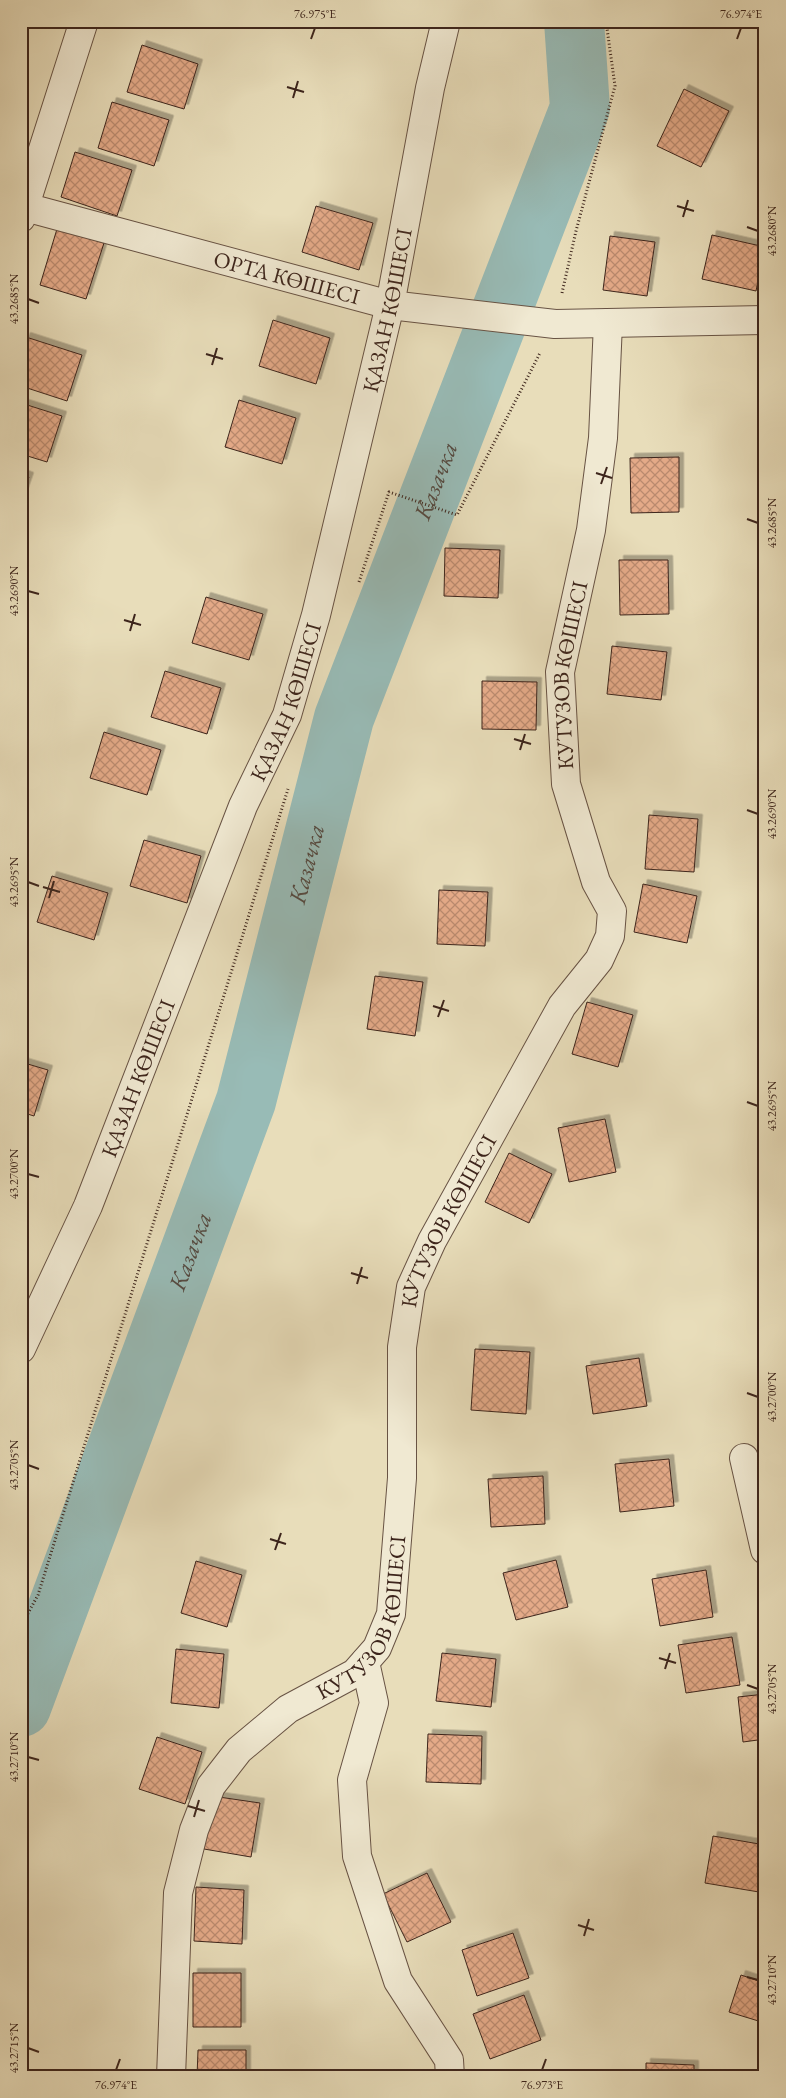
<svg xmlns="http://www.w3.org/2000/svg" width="786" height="2098" viewBox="0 0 786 2098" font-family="'EB Garamond',serif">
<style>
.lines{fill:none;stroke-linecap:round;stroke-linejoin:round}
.river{stroke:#98bbb6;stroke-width:60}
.building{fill:url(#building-cross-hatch);stroke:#3d251c;filter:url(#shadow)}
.street-casing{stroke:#685344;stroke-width:30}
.path{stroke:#3d251c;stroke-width:3;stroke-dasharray:1 2.5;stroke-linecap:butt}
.street{stroke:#f0e9d2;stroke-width:28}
.ticks{fill:none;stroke:#3d251c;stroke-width:2}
.labels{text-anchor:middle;stroke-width:4;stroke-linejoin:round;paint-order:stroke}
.street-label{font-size:22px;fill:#3d251c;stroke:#f0e9d2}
.water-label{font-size:24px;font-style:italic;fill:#544a42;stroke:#f0e9d2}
.neatline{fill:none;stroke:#3d251c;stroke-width:2}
.ticks-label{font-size:12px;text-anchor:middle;fill:#3d251c}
</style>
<defs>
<pattern id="building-cross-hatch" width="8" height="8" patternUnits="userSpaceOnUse" patternTransform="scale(1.25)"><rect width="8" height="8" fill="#e4aa88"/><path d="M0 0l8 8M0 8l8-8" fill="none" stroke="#ba8a6e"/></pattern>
<filter id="shadow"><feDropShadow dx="4.5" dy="-4.5" stdDeviation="0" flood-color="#0004"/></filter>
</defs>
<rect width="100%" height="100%" fill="#e8ddba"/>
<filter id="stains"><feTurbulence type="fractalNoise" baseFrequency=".004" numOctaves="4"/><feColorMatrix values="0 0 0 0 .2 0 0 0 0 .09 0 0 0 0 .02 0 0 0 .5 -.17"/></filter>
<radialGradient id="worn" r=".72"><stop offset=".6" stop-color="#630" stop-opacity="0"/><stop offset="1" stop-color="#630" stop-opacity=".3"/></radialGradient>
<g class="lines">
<path class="river" id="s1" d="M21,1707L246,1101L344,718L580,108L574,21"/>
</g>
<path class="building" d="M142,45L198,64L184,109L127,92Z
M684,89L729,111L701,167L657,146Z
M112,102L169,120L154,166L98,148Z
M75,152L132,170L117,216L61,197Z
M316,206L373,223L359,270L302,252Z
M57,229L104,243L86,299L40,285Z
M712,235L765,247L756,291L702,279Z
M610,236L655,242L647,296L603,290Z
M273,320L330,338L316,384L259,366Z
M26,337L82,355L67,401L21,386V350Z
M239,400L296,418L282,464L225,447Z
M21,403L62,416L47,462L21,454Z
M679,457V512L631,513L630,458Z
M21,474L29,477L21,500Z
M445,548L500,550L498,598L444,596Z
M619,560H668L669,614L620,615Z
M206,597L263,614L249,660L192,643Z
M612,646L667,652L661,700L607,694Z
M165,671L221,688L207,734L151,717Z
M482,681L537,682L536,730L482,729Z
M104,732L161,750L147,795L90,778Z
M649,815L698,819L694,872L645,869Z
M144,840L201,856L187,903L130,886Z
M52,876L108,893L94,940L37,922Z
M643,884L697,896L687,943L634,932Z
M439,890L488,892L485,946L437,944Z
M375,976L423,982L415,1036L367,1029Z
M587,1002L633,1015L618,1067L572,1054Z
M21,1062L48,1070L34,1116L21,1112Z
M605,1119L616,1172L569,1182L558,1128Z
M509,1153L552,1174L529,1223L485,1202Z
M475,1349L530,1352L526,1414L471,1410Z
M639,1358L647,1406L593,1414L586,1366Z
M669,1459L674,1506L620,1512L615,1464Z
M543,1476L545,1524L491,1527L488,1479Z
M556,1560L568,1607L516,1620L503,1573Z
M196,1561L242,1575L227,1627L181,1613Z
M706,1570L713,1617L660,1626L652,1579Z
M732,1637L740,1685L686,1693L678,1645Z
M176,1649L224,1654L219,1708L171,1703Z
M442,1653L496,1659L491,1707L436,1701Z
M765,1694V1739L743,1742L738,1697Z
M428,1734L482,1736L481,1784L426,1782Z
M157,1737L202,1752L185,1804L139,1789Z
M212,1796L260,1803L251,1857L204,1849Z
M713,1836L765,1845V1858L759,1892L705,1883Z
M427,1873L451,1922L407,1942L383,1894Z
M196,1887L244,1890L242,1944L194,1941Z
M513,1933L529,1978L477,1996L462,1950Z
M193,1973H241V2027H193Z
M741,1975L765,1983V2023L729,2012Z
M524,1995L541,2040L490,2059L473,2014Z
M198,2050H246V2077H197Z
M646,2063L694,2065V2077H646Z"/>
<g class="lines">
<defs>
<g id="street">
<path id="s2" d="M25,207L390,305L555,324L765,320"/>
<path d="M21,218L84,21"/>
<path id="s3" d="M21,1349L88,1206L243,806L287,715L316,615L390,305L430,88L446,21"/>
<path d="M744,1458L765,1550"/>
<path d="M365,1662L374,1703L352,1780L357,1856L398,1981L449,2060L450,2077"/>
<path id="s4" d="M171,2077L178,1893L194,1830L211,1786L239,1750L288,1709L355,1673L377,1648L391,1614L402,1478V1347L411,1287L432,1241L562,1006L599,960L610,936L612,911L596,882L566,784L560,672L591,530L603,438L608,323"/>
</g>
</defs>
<use href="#street" class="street-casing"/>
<path class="path" d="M562,293L576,231L615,86L606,21
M359,582L389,492L457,515L540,353
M21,1626L38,1595L288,789"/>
<use href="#street" class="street"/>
</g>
<path class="ticks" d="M311,39L315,28M737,39L741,28M287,87L304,92M293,98L298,81M677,206L694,211M683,217L688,200M747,227L758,231M28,299L39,303M206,354L223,359M212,365L217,348M596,473L612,478M601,484L607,467M747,519L758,523M28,591L39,594M124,620L141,625M130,631L135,614M514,739L531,744M520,750L525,734M747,810L758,814M28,882L39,886M43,887L60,892M49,898L54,881M433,1006L449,1011M438,1017L444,1000M747,1102L758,1106M28,1174L39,1177M351,1273L368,1278M357,1284L362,1267M747,1393L758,1397M28,1465L39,1469M270,1539L286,1544M275,1550L281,1533M659,1658L676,1663M665,1669L670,1653M747,1685L758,1689M28,1757L39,1760M188,1806L205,1811M194,1817L199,1800M578,1925L594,1930M584,1936L589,1919M747,1977L758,1980M28,2048L39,2052M116,2070L120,2059M542,2070L546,2059"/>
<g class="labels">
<g class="street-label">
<text dy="8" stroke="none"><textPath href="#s2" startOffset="271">ОРТА КӨШЕСІ</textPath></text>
<text dy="8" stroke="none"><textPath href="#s3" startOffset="1105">ҚАЗАН КӨШЕСІ</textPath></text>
<text dy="8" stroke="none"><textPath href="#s4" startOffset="1555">КУТУЗОВ КӨШЕСІ</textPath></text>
<text dy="8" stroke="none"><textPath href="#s3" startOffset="700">ҚАЗАН КӨШЕСІ</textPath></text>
<text dy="8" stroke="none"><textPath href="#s3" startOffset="295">ҚАЗАН КӨШЕСІ</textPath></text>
<text dy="8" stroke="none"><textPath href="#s4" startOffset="955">КУТУЗОВ КӨШЕСІ</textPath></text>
<text dy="8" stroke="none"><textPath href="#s4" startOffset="535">КУТУЗОВ КӨШЕСІ</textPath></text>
</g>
<g class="water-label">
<text dy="8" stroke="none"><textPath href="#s1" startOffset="1296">Казачка</textPath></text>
<text dy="8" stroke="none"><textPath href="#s1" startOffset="891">Казачка</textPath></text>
<text dy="8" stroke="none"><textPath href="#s1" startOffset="486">Казачка</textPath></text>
</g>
</g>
<rect width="786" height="2098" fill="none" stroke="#e8ddba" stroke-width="55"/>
<rect x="28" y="28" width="730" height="2042" class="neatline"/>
<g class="ticks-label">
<text x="315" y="18">76.975°E</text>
<text x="741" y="18">76.974°E</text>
<text transform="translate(772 231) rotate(-90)" y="4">43.2680°N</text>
<text transform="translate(14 299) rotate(-90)" y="4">43.2685°N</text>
<text transform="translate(772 523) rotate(-90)" y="4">43.2685°N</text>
<text transform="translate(14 591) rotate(-90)" y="4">43.2690°N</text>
<text transform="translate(772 814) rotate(-90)" y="4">43.2690°N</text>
<text transform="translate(14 882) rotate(-90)" y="4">43.2695°N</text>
<text transform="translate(772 1106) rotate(-90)" y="4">43.2695°N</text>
<text transform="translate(14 1174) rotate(-90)" y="4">43.2700°N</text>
<text transform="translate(772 1397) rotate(-90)" y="4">43.2700°N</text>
<text transform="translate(14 1465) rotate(-90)" y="4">43.2705°N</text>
<text transform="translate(772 1689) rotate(-90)" y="4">43.2705°N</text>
<text transform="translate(14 1757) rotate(-90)" y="4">43.2710°N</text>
<text transform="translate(772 1980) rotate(-90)" y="4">43.2710°N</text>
<text transform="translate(14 2048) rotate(-90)" y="4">43.2715°N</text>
<text x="116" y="2089">76.974°E</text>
<text x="542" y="2089">76.973°E</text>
</g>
<rect width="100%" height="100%" filter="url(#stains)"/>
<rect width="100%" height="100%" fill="url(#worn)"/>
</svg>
